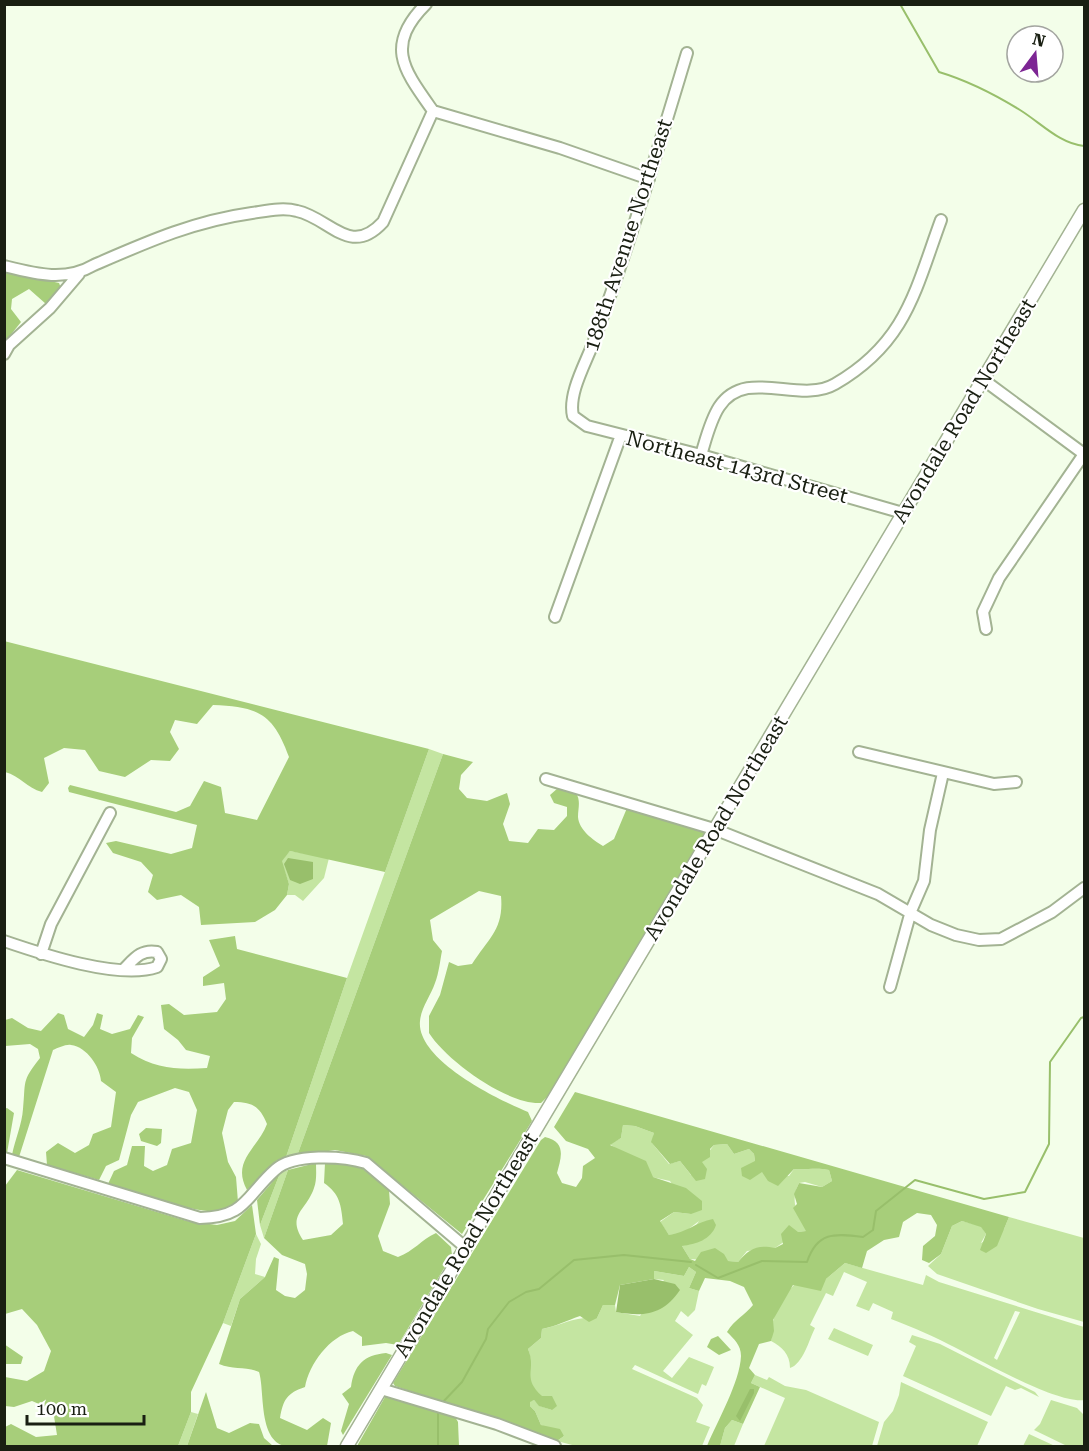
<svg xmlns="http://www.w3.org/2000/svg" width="1089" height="1451" viewBox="0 0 1089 1451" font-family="'Roboto Serif',serif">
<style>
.green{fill:#c4e5a1;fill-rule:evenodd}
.forest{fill:#a7ce7a;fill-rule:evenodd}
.water{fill:#98bf6b}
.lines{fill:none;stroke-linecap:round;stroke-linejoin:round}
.stream{stroke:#98bf6b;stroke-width:2}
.minor-casing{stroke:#a3b393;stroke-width:14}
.major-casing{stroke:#a3b393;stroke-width:15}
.minor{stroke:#fff;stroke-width:10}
.major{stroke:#fff;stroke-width:12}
.labels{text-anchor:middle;stroke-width:4.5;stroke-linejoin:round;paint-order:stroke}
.street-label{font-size:21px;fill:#191f12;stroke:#fff}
</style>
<rect width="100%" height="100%" fill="#f3fee9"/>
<path class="green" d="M429,749L443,754L297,1156L286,1157L347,978Z
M290,851L329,858L324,878L303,901L295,895H287L289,884L281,861Z
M623,1125L635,1126L654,1133L652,1143L669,1164L680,1161L691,1175L714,1145L727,1144L734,1154L749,1149L754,1154L755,1161L762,1172L789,1176L794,1169C807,1170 817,1167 829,1170L832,1181L822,1187L805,1182L799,1183C789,1203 798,1214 807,1231L798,1232L775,1248L747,1251L738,1262L690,1259L682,1246L699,1221L682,1234L669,1235L660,1222L674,1212L691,1214L670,1181L652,1177L610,1144L621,1138Z
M288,1170L264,1238L260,1225L280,1173Z
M1009,1217L1084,1238V1322L1038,1309L937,1274L928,1266L941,1254L952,1226L962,1221L981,1226L986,1234L981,1243L1004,1229Z
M256,1234L261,1244L256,1259L255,1274L265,1277L240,1299L231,1326L223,1323Z
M845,1263L923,1285L926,1275L939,1282L1084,1327V1400C1052,1404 961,1348 925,1333C914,1328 902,1323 891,1319L893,1312L873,1303L869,1311L856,1306L867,1282L844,1272L833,1296L826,1293L810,1325L815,1328C809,1340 803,1364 790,1368C790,1354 782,1347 771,1341C773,1333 771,1325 774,1318C777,1306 785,1294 794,1285L826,1279ZM1015,1311L1020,1312L997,1360L994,1358Z
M689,1267L696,1272L689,1288L699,1291L695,1310L688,1317L681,1311L675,1321L693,1335L663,1371L672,1378L689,1357L714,1367L706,1386L702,1384L698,1394L635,1365L632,1369L697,1398L703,1405L696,1422L710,1427L702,1446H576L557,1441L564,1436L541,1425L535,1411L530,1406V1401L534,1400L540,1406L552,1410C545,1401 529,1389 529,1378C528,1365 533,1361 528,1349L541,1338L542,1329C562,1325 575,1316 597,1318L603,1305H615L616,1312L640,1316L664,1280L654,1279V1271L684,1276Z
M834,1328L873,1345L868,1356L828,1339Z
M912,1335L940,1344L1035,1392L1039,1397L1021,1388L1015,1390L1006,1386L991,1416L903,1376L916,1346L909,1342Z
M755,1375L767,1380L769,1377L785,1386L806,1390L879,1422L872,1446H764L785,1398L751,1383Z
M901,1382L988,1422L977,1446H877L884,1422L893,1411L899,1395Z
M1051,1400L1077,1408L1084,1415V1446H1067L1034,1430L1040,1424Z
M191,1412L198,1414L187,1446H178Z
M732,1420L743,1424L734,1446H720L725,1428Z
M1029,1434L1055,1446H1023Z"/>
<path class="forest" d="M5,271L59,283L61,288L46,304L29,289L12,299L11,309L21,322L5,342Z
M4,641L429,749L385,872L290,851L282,861L289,884L287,895L275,910L255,922L201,925L199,907L181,895L157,900L148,892L153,875L141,862L113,853L106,843L116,841L171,854L192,848L197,825L69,792L68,788L70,785L176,812L190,806L204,781L221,787L225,813L257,820L289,757C273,713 258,707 213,705L197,724L175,720L170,732L179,749L170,761L151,760L125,777L99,771L85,750L64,748L44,758L49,783L42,792C27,788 20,776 5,772Z
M443,754L473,762L461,775L459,789L467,798L487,801L507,793L510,804L503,824L509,841L528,843L538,829L554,830L567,816V807L554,803L550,795L558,788L576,793C581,801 578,808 578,817C579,830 593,840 603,846L614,839L627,808L703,830L705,836L548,1096L541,1103C507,1105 446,1060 429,1033V1016L440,995L449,962L458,966L472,964C489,938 504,929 501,896L479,891L430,920L433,940L442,951C440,961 439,973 435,983C431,995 421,1008 420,1021C416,1060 499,1100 528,1112L532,1121L462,1234L366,1156L335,1150L297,1156Z
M235,936L237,949L347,978L286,1157L276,1161L247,1190C231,1161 258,1148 267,1124C260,1107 253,1102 234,1102L228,1110L222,1133L228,1162L236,1177L238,1202C235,1205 230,1209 226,1210C204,1218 132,1191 108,1184L114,1171L127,1165L132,1146H145L144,1166L153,1171L167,1165L172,1149L191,1143L197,1110L189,1092L175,1088L138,1102L131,1115L119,1160L106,1166L99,1180L47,1165L46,1152L58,1143L75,1153L89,1145L93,1134L111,1127L116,1092L101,1081C100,1067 87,1047 71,1045C66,1044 58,1048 53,1050L19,1157L12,1155C15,1140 22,1124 23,1109C26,1081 21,1082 40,1058L38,1049L30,1044L5,1046V1020L12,1018L28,1028L41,1031L58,1013L64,1015L68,1029L84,1037L93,1025L97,1013L103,1015L100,1029L112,1034L130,1029L138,1015L144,1017L132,1038L131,1053C156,1069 179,1070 207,1068L210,1056L186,1050L178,1040L164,1029L161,1005L169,1004L184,1015L217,1012L226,999L224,983L203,986V977L220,966L209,940Z
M575,1092L1009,1217L997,1246L986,1253L980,1250L986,1234L981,1227L962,1221L952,1226L941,1254L929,1263L922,1260L923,1246L935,1236L937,1225L931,1215L917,1213L903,1222L899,1237L884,1240L867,1251L862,1268L845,1263L826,1279L821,1291L793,1285L773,1320L774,1331L771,1341L759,1344L749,1368L755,1375L751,1383L760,1387L743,1424L732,1420L725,1428L720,1446H707C717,1422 740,1382 741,1356C741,1345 734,1339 727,1332C735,1319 744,1316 753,1305L744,1287L730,1281L705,1278L699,1291L689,1288L696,1272L689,1267L684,1276L654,1271V1279L620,1285L615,1305H603L597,1318L589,1322L580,1316C566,1321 556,1326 542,1329L541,1338L528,1349C537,1370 521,1377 542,1396H552L557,1406L552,1410L539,1406L534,1400L530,1402V1406L535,1411L541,1425L560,1429L564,1436L557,1441L395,1386L393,1383L541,1140L545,1137C567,1142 561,1158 557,1173L562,1183L576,1187L582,1178L583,1166L595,1158L588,1149L566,1141L554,1127ZM623,1125L635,1126L654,1133L651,1142L670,1164L680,1161L696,1181L705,1179L707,1169L702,1162L710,1157V1149L714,1145L727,1144L734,1154L749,1149L754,1154L755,1161L741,1168L742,1176L750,1180L762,1172L768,1181L778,1186L794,1169C807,1170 816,1167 829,1170L832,1181L822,1187L799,1183L794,1194L797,1204L793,1208L806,1231L798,1232L789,1225L781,1234L783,1244L775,1248C757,1244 749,1249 738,1262L728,1261L724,1254L715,1248L701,1252L695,1261L690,1259L682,1246C696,1244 711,1240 716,1225L713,1219C696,1222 686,1233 669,1235L660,1221L674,1212L691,1214L702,1210V1201L686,1188L653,1177L646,1161L610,1145L621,1138Z
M7,1108L14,1113L7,1153L5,1152L4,1109Z
M146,1128L162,1129L161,1143L157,1146L141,1141L139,1134Z
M341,1162L363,1169L389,1190L390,1204L378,1236L383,1251L398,1257C414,1251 421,1240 436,1233L451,1247L452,1255L398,1345L386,1343L362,1346V1337L353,1331C330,1336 309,1364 305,1387C287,1393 283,1400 280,1418L307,1430L323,1418L331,1423L327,1446C314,1446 298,1449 285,1446C258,1440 265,1391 259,1372C245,1366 233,1370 219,1364L240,1299L265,1277L274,1257L279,1259L276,1290L285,1296L295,1298L305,1290L307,1274L305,1264L282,1255L264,1238L288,1170L316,1163C316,1171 317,1180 314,1188C307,1210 286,1215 303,1240L331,1235L343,1224C341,1205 340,1194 324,1183L325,1163Z
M17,1170L187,1221L217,1225L235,1221L252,1205L256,1234L223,1323L191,1392V1412L178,1446H5V1427L11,1424L36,1437L57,1435L53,1410L32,1401L14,1407L5,1406V1377L27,1381L44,1371L51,1351L37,1325L22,1309L5,1314V1186Z
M280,1173L260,1225L257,1200Z
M718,1336L731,1350L719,1355L707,1347L711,1339Z
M4,1344L23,1357L21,1364H5Z
M386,1353L392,1355L343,1435L341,1431L349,1404L342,1394L351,1387C354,1365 364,1355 386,1353Z
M206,1392L217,1428L229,1433L250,1423L259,1424L264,1438L273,1446H187Z
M390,1395L454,1415L458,1422L459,1446H357L385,1397Z"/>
<path class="water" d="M288,858L313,862V879L300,884L290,880L284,864Z
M654,1279L675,1284L680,1290C663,1315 644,1317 616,1312L620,1285Z
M750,1389H754V1393L740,1421L736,1416Z"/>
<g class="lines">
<path class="stream" d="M900,4L939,72C969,81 994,94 1020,110C1041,123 1060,144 1084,146
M696,1265L718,1278L762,1261L807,1262C817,1232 834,1233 863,1237L873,1230L876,1211L915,1180L984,1199L1025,1192L1049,1144L1050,1062L1081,1018L1084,1017
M441,1404L462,1382L486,1339L488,1329L509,1302L526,1292L539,1289L574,1260L624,1255L691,1262
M438,1409V1446"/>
<defs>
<path id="minor" d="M426,4C384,46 404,70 433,111
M687,53C657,152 628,250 592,346C584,366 568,395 573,416L587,426L701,455L903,513
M433,111L560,148L649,179
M4,266C36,274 65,282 94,265C147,242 194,221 252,213C266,211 283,207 297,211C330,218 350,258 383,222L433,111
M4,354L9,345L50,308L79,274
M985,381L1084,454
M701,455C706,439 710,421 719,407C746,366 799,405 835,384C906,343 915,291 941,220
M555,617L621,435
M986,629L983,612L999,578L1084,454
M859,752L994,784L1016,782
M546,779L714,829L878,894L931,925L956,935L979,940L1001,939L1052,912L1084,888
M4,941C42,954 119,980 157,967L161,959L157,952C141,949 134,959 124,969
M41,954L51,924L110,813
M890,987L911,911L924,881L930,830L943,773
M4,1158L200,1218C246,1217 245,1197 275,1170C293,1153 343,1156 366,1163L465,1247
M381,1389L497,1424L555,1446"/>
<path id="major" d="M347,1446L1084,210"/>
</defs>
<use href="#minor" class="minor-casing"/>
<use href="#major" class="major-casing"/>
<use href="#minor" class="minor"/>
<use href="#major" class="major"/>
</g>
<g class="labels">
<g class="street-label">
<text transform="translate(628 235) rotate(-72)" y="7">188th Avenue Northeast</text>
<text transform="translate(964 411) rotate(-59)" y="7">Avondale Road Northeast</text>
<text transform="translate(737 467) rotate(15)" y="7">Northeast 143rd Street</text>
<text transform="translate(716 828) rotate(-59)" y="7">Avondale Road Northeast</text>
<text transform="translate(466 1245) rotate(-59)" y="7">Avondale Road Northeast</text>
</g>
</g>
<rect width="1089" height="1451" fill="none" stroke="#191f12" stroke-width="12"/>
<g transform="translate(1035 54) rotate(16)"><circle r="28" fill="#ffffff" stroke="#a3a5a0" stroke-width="1.5"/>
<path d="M0-4.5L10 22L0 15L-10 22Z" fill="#7d2594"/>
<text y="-9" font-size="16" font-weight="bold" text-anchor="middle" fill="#191f12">N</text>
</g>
<path d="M27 1415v9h117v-9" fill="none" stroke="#191f12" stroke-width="3"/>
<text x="36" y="1415" font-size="18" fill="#191f12" stroke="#ffffff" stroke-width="4.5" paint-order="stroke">100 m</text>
</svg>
